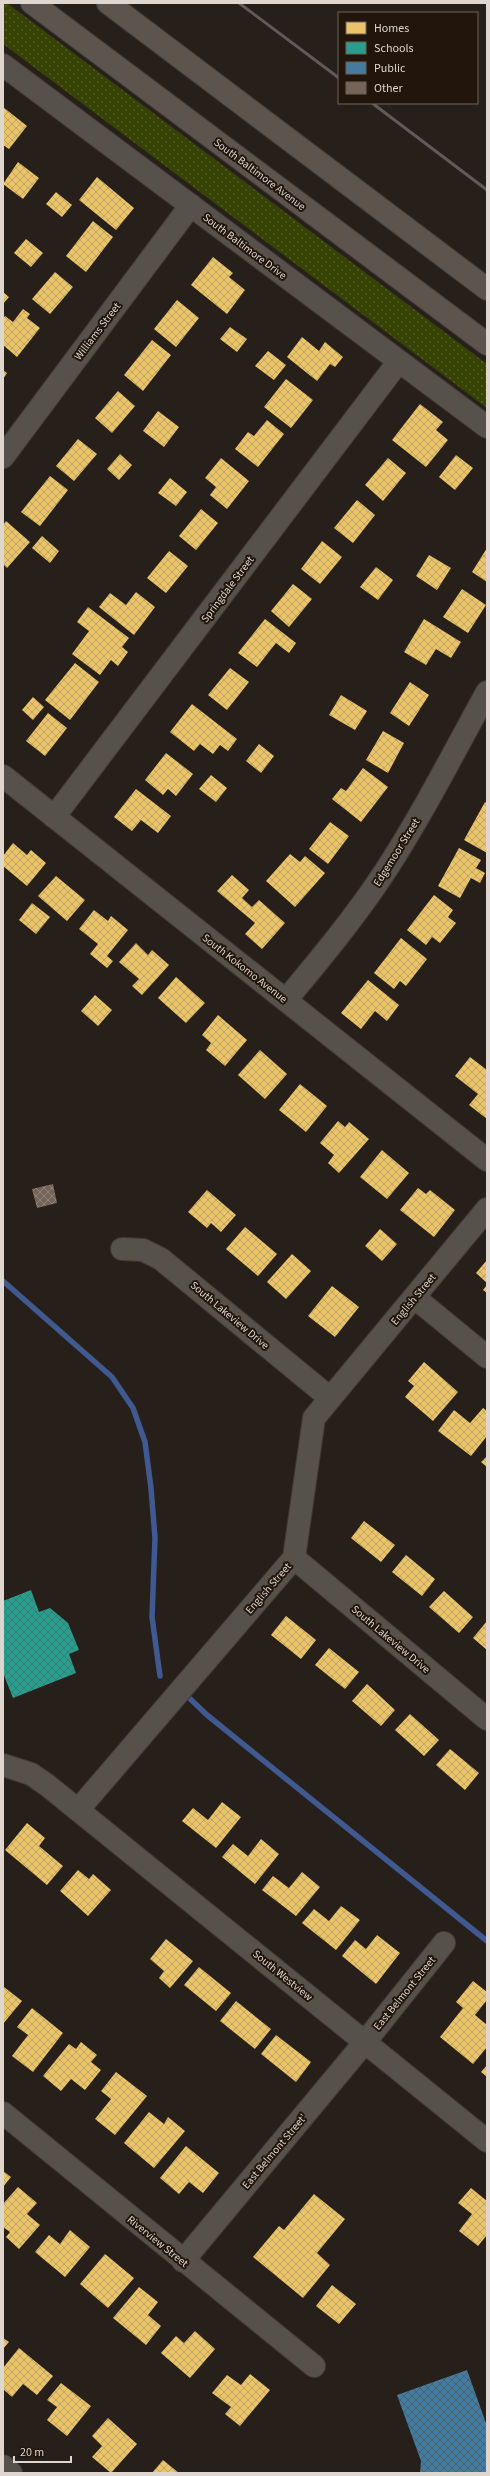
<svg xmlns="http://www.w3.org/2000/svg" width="490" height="2476" viewBox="0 0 490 2476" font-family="'Source Sans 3',sans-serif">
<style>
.grass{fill:url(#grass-dots)}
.homes{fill:url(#homes-cross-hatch)}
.schools{fill:url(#schools-cross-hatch)}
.public{fill:url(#public-cross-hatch)}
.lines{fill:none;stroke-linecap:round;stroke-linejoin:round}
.stream{stroke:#415991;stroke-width:5.5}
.building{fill:url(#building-cross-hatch)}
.street-casing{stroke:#413b36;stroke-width:24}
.secondary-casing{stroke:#413b36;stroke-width:24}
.primary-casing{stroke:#413b36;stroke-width:24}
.street{stroke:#56514b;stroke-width:22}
.secondary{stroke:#56514b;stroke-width:22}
.primary{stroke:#5d544d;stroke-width:22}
.rail{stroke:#5f5b56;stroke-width:3}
.labels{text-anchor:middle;stroke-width:4;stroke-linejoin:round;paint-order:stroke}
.street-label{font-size:11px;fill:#dfd6d0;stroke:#22160c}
</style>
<defs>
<pattern id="grass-dots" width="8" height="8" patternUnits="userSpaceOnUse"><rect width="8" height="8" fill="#374304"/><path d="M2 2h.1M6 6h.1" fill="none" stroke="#545d28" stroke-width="1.8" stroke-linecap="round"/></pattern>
<pattern id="homes-cross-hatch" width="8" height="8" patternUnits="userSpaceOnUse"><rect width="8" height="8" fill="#e9c46a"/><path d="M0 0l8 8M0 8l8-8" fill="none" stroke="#c0a35f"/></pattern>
<pattern id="schools-cross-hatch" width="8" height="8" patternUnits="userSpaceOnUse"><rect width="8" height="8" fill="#2a9d8f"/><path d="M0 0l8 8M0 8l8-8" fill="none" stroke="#328177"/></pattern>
<pattern id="public-cross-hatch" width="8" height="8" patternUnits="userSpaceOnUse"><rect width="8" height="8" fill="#457b9d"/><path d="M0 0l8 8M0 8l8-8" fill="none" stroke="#446377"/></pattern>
<pattern id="building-cross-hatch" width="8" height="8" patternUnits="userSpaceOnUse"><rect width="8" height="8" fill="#756459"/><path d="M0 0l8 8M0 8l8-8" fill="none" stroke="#8f8177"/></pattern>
</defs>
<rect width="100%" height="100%" fill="#27201a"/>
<path class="grass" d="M3,3H7L487,364V408L3,44Z"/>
<path class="homes" d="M3,107L27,126L9,149L3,145Z
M18,162L39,178L23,199L3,184Z
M97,177L134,208L116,230L79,200Z
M56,192L72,205L62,217L46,204Z
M93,221L113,237L86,272L66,256Z
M26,239L43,253L31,267L14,253Z
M213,257L233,273L229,277L245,290L227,314L191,285Z
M55,272L73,287L50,314L32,299Z
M3,292L9,297L3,304Z
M177,300L199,318L176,347L154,329Z
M23,309L30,314L27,318L40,328L17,357L3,345V318L5,316L13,322Z
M230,327L247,339L237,352L220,339Z
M302,337L319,351L325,342L343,357L335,367L330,364L317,381L287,357Z
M152,340L171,355L143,391L124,375Z
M268,351L286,365L274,380L255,366Z
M3,370L7,373L3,379Z
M286,379L313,400L291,428L264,407Z
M118,391L135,406L112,433L95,418Z
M420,404L443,422L436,430L448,440L426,467L392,440Z
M158,411L179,427L164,447L143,431Z
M267,420L284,434L258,467L235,449L248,432L254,436Z
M78,439L97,454L74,481L56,466Z
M120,454L132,465L119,480L107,469Z
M456,455L473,468L455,490L439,477Z
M221,458L249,481L227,509L210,495L216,487L205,478Z
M388,458L406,473L383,501L365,485Z
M50,476L68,490L40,526L21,512Z
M170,478L187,492L176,506L158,493Z
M357,500L375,515L353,543L334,528Z
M201,509L218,523L196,550L179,536Z
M6,521L30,542L7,568L3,564V525Z
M42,536L59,551L50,563L32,548Z
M322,541L342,557L320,584L301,569Z
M487,548V582L472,572Z
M169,551L188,566L166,593L147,578Z
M429,555L451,568L437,590L416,576Z
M376,567L393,580L378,600L360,587Z
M293,584L312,599L289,627L271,611Z
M462,589L486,605L468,633L443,617Z
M136,592L155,607L134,635L99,607L110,593L126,605Z
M88,607L129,638L122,647L128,652L118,666L111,660L100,675L72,654L89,631L77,622Z
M265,619L296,643L289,653L276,643L257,667L238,653Z
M424,619L461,642L451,658L436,649L426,665L404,652Z
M75,663L99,682L70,720L45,700Z
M230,668L249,682L227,710L208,695Z
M410,682L429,695L409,726L390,713Z
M341,695L367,711L355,730L329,715Z
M33,697L44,707L33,720L22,710Z
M192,704L237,739L228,751L220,745L213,754L200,744L194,751L170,732Z
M48,713L67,728L45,756L26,741Z
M383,731L404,743L388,773L366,760Z
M259,744L274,756L261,773L246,761Z
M166,753L193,774L176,796L168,789L163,795L145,780Z
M363,768L388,787L361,822L332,799L341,788L346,791Z
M211,775L227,788L216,802L199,789Z
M136,789L171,816L158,833L141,820L132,831L114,817Z
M485,802L487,803V853L464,840Z
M330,822L349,836L328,864L309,849Z
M13,843L27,855L31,850L46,863L27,886L3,866V856Z
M459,848L481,860L476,868L485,873L480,883L471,878L460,898L438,886Z
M290,854L300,862L305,856L325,873L295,907L266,881Z
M232,875L249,890L242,898L252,907L259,900L285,923L262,949L245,934L255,923L217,891Z
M56,876L85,900L67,921L38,896Z
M434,895L453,910L448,917L456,923L440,943L432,937L426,945L407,930Z
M32,903L50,917L36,934L19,920Z
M94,910L108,921L111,916L128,930L107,956L113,961L107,968L90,954L98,944L79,929Z
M401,938L427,959L406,986L400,981L394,989L374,973Z
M136,943L148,955L152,950L169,965L142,995L132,986L139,979L119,962Z
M176,977L205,1003L186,1023L158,998Z
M368,980L399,1005L387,1021L375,1011L361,1029L341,1013Z
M95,995L112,1010L98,1026L81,1011Z
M218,1015L247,1040L225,1066L206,1050L211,1043L202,1035Z
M260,1050L287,1074L265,1099L238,1075Z
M470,1057L487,1070V1119L469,1105L478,1094L455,1076Z
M300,1084L327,1106L306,1132L279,1110Z
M338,1121L345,1127L349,1122L369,1139L339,1173L328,1163L334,1155L320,1143Z
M382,1150L409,1173L387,1199L360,1177Z
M418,1188L426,1194L430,1190L455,1210L434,1237L400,1210Z
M207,1190L236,1215L221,1232L211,1223L207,1228L188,1212Z
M245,1227L277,1254L258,1276L226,1249Z
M380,1229L397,1244L382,1261L365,1246Z
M292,1254L311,1271L286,1299L267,1282Z
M487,1260V1283L476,1273Z
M487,1285V1293L483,1290Z
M332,1286L359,1307L335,1337L308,1316Z
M424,1362L458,1392L433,1421L405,1397L414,1386L408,1381Z
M483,1408L487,1411V1436L471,1456L438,1431L454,1410L470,1423Z
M487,1456V1467L481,1462Z
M364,1521L395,1545L381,1562L351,1538Z
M406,1555L435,1579L422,1596L392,1572Z
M444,1591L473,1617L459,1633L429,1607Z
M286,1616L316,1640L301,1659L271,1635Z
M487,1621V1650L473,1638Z
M329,1648L359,1672L345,1689L315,1665Z
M367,1684L395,1710L381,1726L352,1701Z
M410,1714L439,1740L424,1756L395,1730Z
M450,1749L479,1773L465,1790L436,1765Z
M222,1802L241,1817L216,1848L182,1821L193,1808L208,1820Z
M27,1823L45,1838L39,1846L63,1866L47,1885L5,1850Z
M261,1839L279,1854L255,1884L222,1857L233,1844L248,1856Z
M78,1870L89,1879L93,1874L111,1890L88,1916L60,1891Z
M302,1872L320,1887L296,1916L262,1890L273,1876L289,1888Z
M341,1906L360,1920L336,1950L302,1923L314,1909L329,1921Z
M377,1935L400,1953L376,1984L342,1956L355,1940L366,1949Z
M166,1939L193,1961L170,1988L159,1978L164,1971L150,1959Z
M199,1967L231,1993L216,2011L184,1985Z
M473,1981L487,1992V2000L475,2015L487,2025V2047L473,2064L440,2037L463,2008L456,2002Z
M4,1987L22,2001L3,2024V1989Z
M236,2001L271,2029L255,2049L220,2021Z
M32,2008L63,2033L33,2072L12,2056L28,2035L17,2027Z
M276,2035L311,2062L296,2082L261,2054Z
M81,2042L97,2055L91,2062L101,2070L85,2090L71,2079L61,2091L43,2076L69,2044L76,2049Z
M487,2065V2077L481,2072Z
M116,2072L147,2096L115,2135L95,2119L111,2099L101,2091Z
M149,2112L164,2124L168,2117L185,2131L154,2168L124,2143Z
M186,2146L219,2173L203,2193L189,2182L179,2194L160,2178Z
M3,2171L11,2177L3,2187Z
M18,2187L37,2203L27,2214L40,2225L19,2249L6,2237L10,2232L3,2227V2204Z
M471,2188L487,2201V2235L478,2246L459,2231L472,2214L458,2203Z
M314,2194L345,2219L317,2253L330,2265L303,2298L253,2257L279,2226L284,2230Z
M70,2230L90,2247L65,2277L35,2252L49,2235L60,2244Z
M105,2254L134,2278L108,2308L80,2284Z
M332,2285L356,2304L339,2324L316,2306Z
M139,2287L158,2302L148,2315L161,2326L146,2345L113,2318Z
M195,2331L215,2349L190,2378L161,2353L176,2336L184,2343Z
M3,2338L9,2342L3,2349Z
M19,2348L53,2376L37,2395L23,2384L12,2397L3,2389V2368Z
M250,2374L270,2390L240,2426L225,2414L231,2407L212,2393L227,2375L241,2385Z
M61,2383L91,2406L67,2436L47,2420L57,2407L47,2400Z
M108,2418L137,2444L111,2473L92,2457L102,2446L92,2436Z
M163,2460L179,2473H152Z"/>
<path class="schools" d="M31,1590L39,1612L50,1608L68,1623L79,1650L69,1654L76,1673L13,1698L3,1673V1601Z"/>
<path class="public" d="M467,2370L487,2426V2473H420L421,2461L397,2395Z"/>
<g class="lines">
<path class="stream" d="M3,1281L112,1377L133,1408L145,1442L151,1488L155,1538L152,1617L160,1676
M184,1693L207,1715L487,1941"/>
</g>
<path class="building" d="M53,1184L57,1203L37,1208L32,1189Z"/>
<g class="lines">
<defs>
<path id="street" d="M3,65L487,427
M3,457L191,205
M3,776L487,1160
M54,817L399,361
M286,1000C321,958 356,916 386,870C423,813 454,752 487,692
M122,1249L143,1250L161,1259L330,1398
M414,1297L487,1357
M294,1558L487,1719
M3,1765L31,1774L47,1785L487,2141
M78,1810L294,1558L314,1418L487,1209
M3,2113L314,2366
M183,2261L365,2042L444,1943"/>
<path id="secondary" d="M3,2466L11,2473"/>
<path id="primary" d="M32,3L487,344
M108,3L487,289"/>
</defs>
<use href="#street" class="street-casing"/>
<use href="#secondary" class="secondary-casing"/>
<use href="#primary" class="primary-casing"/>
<use href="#street" class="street"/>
<use href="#secondary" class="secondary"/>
<use href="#primary" class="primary"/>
<path class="rail" d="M239,3L339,78
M372,103L487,190"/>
</g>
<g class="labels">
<g class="street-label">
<text transform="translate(260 174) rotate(37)" y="4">South Baltimore Avenue</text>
<text transform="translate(245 246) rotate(37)" y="4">South Baltimore Drive</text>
<text transform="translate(97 331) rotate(-53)" y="4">Williams Street</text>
<text transform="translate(227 589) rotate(-53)" y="4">Springdale Street</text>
<text transform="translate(396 852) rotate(-58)" y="4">Edgemoor Street</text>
<text transform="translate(245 968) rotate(38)" y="4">South Kokomo Avenue</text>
<text transform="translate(413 1299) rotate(-50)" y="4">English Street</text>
<text transform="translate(230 1315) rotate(40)" y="4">South Lakeview Drive</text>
<text transform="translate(268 1588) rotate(-49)" y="4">English Street</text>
<text transform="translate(391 1639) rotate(40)" y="4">South Lakeview Drive</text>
<text transform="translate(283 1975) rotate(39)" y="4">South Westview</text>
<text transform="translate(404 1993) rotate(-51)" y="4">East Belmont Street</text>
<text transform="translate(274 2151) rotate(-50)" y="4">East Belmont Street'</text>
<text transform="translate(158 2241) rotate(39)" y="4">Riverview Street</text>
</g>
</g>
<rect width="490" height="2476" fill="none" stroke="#dfd6d0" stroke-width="8"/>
<rect x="338" y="12" width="140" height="92" fill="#22160c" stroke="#6e635a"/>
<rect x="346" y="22" width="20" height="12" fill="#e9c46a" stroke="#6e635a"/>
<text x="374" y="32" font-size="12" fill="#dfd6d0">Homes</text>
<rect x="346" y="42" width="20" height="12" fill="#2a9d8f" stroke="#6e635a"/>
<text x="374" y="52" font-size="12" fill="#dfd6d0">Schools</text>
<rect x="346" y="62" width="20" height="12" fill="#457b9d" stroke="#6e635a"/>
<text x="374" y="72" font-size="12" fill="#dfd6d0">Public</text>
<rect x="346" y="82" width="20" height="12" fill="#756459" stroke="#6e635a"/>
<text x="374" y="92" font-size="12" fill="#dfd6d0">Other</text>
<path d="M14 2456v6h57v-6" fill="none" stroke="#dfd6d0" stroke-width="2"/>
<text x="20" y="2456" font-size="12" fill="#dfd6d0" stroke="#22160c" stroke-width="3" paint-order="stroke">20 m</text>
</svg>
